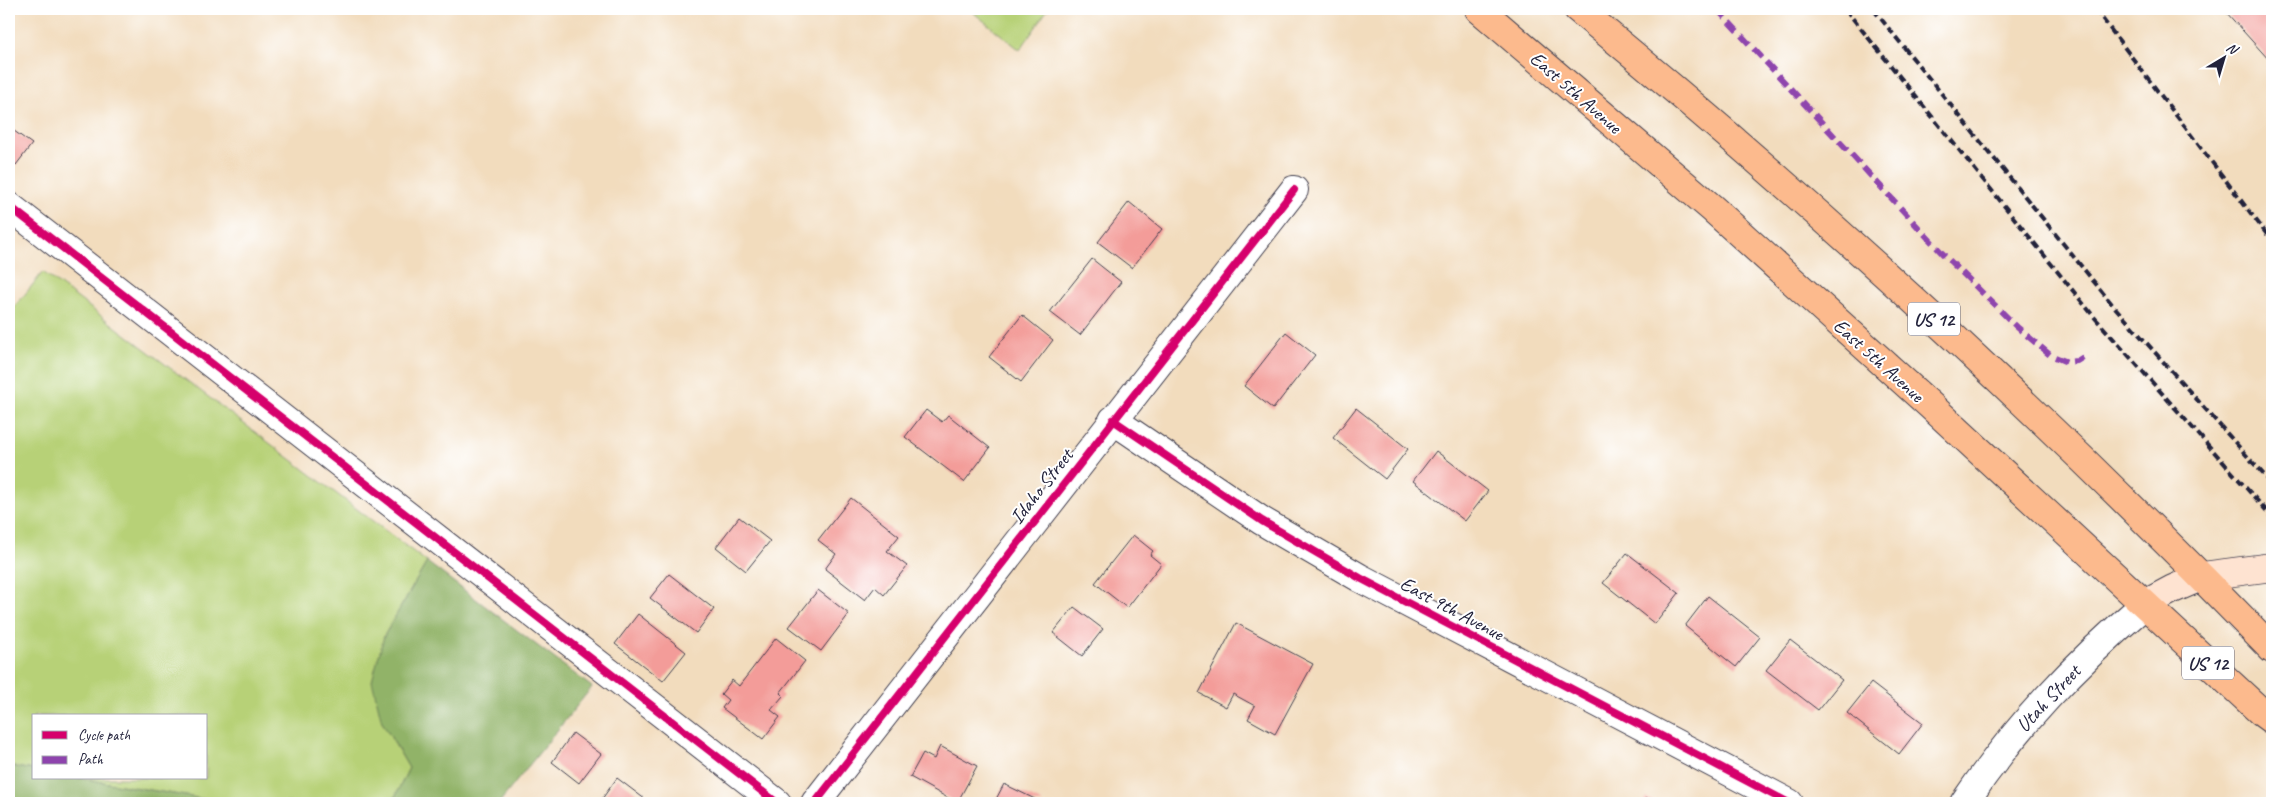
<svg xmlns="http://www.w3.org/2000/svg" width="2281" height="812" viewBox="0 0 2281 812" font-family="Caveat,sans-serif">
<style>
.green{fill:#b7d177;stroke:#6c7a59}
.forest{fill:#91b368;stroke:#5a6a52}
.building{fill:#f39c99}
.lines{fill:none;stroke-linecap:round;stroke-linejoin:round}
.street-casing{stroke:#413e4e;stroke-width:30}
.secondary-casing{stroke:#413e4e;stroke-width:30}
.primary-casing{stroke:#413e4e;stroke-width:30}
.street{stroke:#fff;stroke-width:28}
.secondary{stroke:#fee3d1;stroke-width:28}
.primary{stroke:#fcba8d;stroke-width:28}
.rail{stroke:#22223b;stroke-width:4;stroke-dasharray:8 4;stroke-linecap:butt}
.quiet{stroke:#8e44ad;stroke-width:6;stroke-dasharray:12 6;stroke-linecap:butt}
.cycleway-casing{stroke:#fff;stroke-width:11}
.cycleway{stroke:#d6006c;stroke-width:8}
.labels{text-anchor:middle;stroke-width:4;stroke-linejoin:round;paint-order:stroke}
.shield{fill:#fff;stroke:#646476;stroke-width:1}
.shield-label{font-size:19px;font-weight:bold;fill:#22223b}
.street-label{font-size:20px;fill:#22223b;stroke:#fff}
</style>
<rect width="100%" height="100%" fill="#fff"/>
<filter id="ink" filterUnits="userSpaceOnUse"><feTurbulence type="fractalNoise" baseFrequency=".02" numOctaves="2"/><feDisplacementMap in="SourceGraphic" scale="10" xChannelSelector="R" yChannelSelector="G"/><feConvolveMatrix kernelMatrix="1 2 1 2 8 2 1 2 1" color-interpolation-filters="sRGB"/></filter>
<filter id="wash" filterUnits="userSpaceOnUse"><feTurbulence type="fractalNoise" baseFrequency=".0096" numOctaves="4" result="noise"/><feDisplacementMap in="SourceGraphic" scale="20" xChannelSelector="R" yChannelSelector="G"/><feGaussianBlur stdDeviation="1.12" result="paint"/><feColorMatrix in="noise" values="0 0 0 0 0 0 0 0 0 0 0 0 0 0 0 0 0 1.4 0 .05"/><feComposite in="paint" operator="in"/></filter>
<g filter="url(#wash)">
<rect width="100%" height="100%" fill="#f2dcbd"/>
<path class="green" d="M969,9H1048L1020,50Z
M43,272L427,562L384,636L382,722L409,768L392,803H240L203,799L79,778H206V716H34V770L9,766V314Z"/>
<path class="forest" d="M427,562L592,687L499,803H392L409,768L382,722L372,681L384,636Z
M9,766L34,770V778H79L203,799L240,803H9Z"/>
<g id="blocks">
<path class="building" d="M2228,9H2272V59L2270,61L2225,11Z
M10,128L32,144L16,165L9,159Z
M1129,202L1162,229L1132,268L1098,242Z
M1092,259L1121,282L1080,335L1050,312Z
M1022,315L1053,340L1021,382L989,357Z
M1286,332L1315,355L1273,409L1244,386Z
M1356,408L1408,449L1385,479L1333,438Z
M926,410L942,422L948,415L990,448L964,482L905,437Z
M1436,451L1488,491L1465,521L1413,481Z
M851,498L899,536L887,551L907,566L884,595L875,587L865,600L825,569L836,554L818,540Z
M739,517L770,541L746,571L716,547Z
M1133,535L1153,551L1150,555L1161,564L1127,608L1095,583Z
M1627,553L1679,593L1655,624L1603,583Z
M669,574L714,609L696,633L650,598Z
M818,590L849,614L821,651L789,627Z
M1708,596L1760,637L1736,667L1685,626Z
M1074,607L1103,629L1082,656L1053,633Z
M638,614L686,652L663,681L615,644Z
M1236,623L1313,664L1275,734L1248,719L1255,706L1233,694L1226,707L1199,693Z
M776,638L805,661L780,693L783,696L771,710L780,717L763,739L722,708L728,700L721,694L732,680L739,686Z
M1790,640L1842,680L1818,710L1766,670Z
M1871,683L1923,723L1899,754L1847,713Z
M573,733L601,754L579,783L552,762Z
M940,746L977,766L957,803L910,777L923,753L934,759Z
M617,778L650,803H599Z
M1004,784L1043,803H994Z
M1646,798L1657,803H1643Z"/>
</g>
</g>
<g filter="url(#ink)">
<use href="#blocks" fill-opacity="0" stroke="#413e4e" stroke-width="1"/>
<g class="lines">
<defs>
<path id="street" d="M9,206L777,803
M1113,420L1262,521L1360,578L1789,803
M815,803L1294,190
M1964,803C2017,725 2074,665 2145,604"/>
<path id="secondary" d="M2145,604L2173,589L2203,576L2272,567"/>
<path id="primary" d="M1479,9L1713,209L1931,406L2261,712L2272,720
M1578,9C1822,209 2053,423 2272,649"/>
</defs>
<use href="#street" class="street-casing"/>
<use href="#secondary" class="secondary-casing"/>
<use href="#primary" class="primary-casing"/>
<use href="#street" class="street"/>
<use href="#secondary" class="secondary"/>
<use href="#primary" class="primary"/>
<path class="rail" d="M1845,9L2095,318L2272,517
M1873,9L2112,304L2272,484
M2095,9L2272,241"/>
<path class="quiet" d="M1717,9L1942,253L2017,327L2050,355L2067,362L2077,361L2088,354"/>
<defs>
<path id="cycleway" d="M9,206L777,803
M1113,420L1262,521L1360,578L1789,803
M815,803L1294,190"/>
</defs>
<use href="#cycleway" class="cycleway-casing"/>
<use href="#cycleway" class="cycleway"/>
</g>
</g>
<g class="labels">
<g class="shield">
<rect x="1908" y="302.5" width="52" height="33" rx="4"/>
<rect x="2182" y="646.5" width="52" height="33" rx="4"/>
</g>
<g class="shield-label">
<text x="1934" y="326">US 12</text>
<text x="2208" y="670">US 12</text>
</g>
<g class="street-label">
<text transform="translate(1576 92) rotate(41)" y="7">East 5th Avenue</text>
<text transform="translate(1879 360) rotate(42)" y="7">East 5th Avenue</text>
<text transform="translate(1041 486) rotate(-52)" y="7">Idaho Street</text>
<text transform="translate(1452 608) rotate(28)" y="7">East 9th Avenue</text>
<text transform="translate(2048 698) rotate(-47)" y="7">Utah Street</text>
</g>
</g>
<rect width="2281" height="812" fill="none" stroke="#fff" stroke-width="30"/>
<rect x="32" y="714" width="175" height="65" fill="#ffffff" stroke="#a7a7b1"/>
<rect x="42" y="731" width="25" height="8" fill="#d6006c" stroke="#a7a7b1"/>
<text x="78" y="740" font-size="15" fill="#22223b">Cycle path</text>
<rect x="42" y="756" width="25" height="8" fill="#8e44ad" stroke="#a7a7b1"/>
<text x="78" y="764" font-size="15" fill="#22223b">Path</text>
<g transform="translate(2224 58) rotate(38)" stroke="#ffffff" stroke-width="4" paint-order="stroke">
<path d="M0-4L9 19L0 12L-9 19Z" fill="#22223b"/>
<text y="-8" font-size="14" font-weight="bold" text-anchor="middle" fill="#22223b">N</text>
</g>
</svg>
